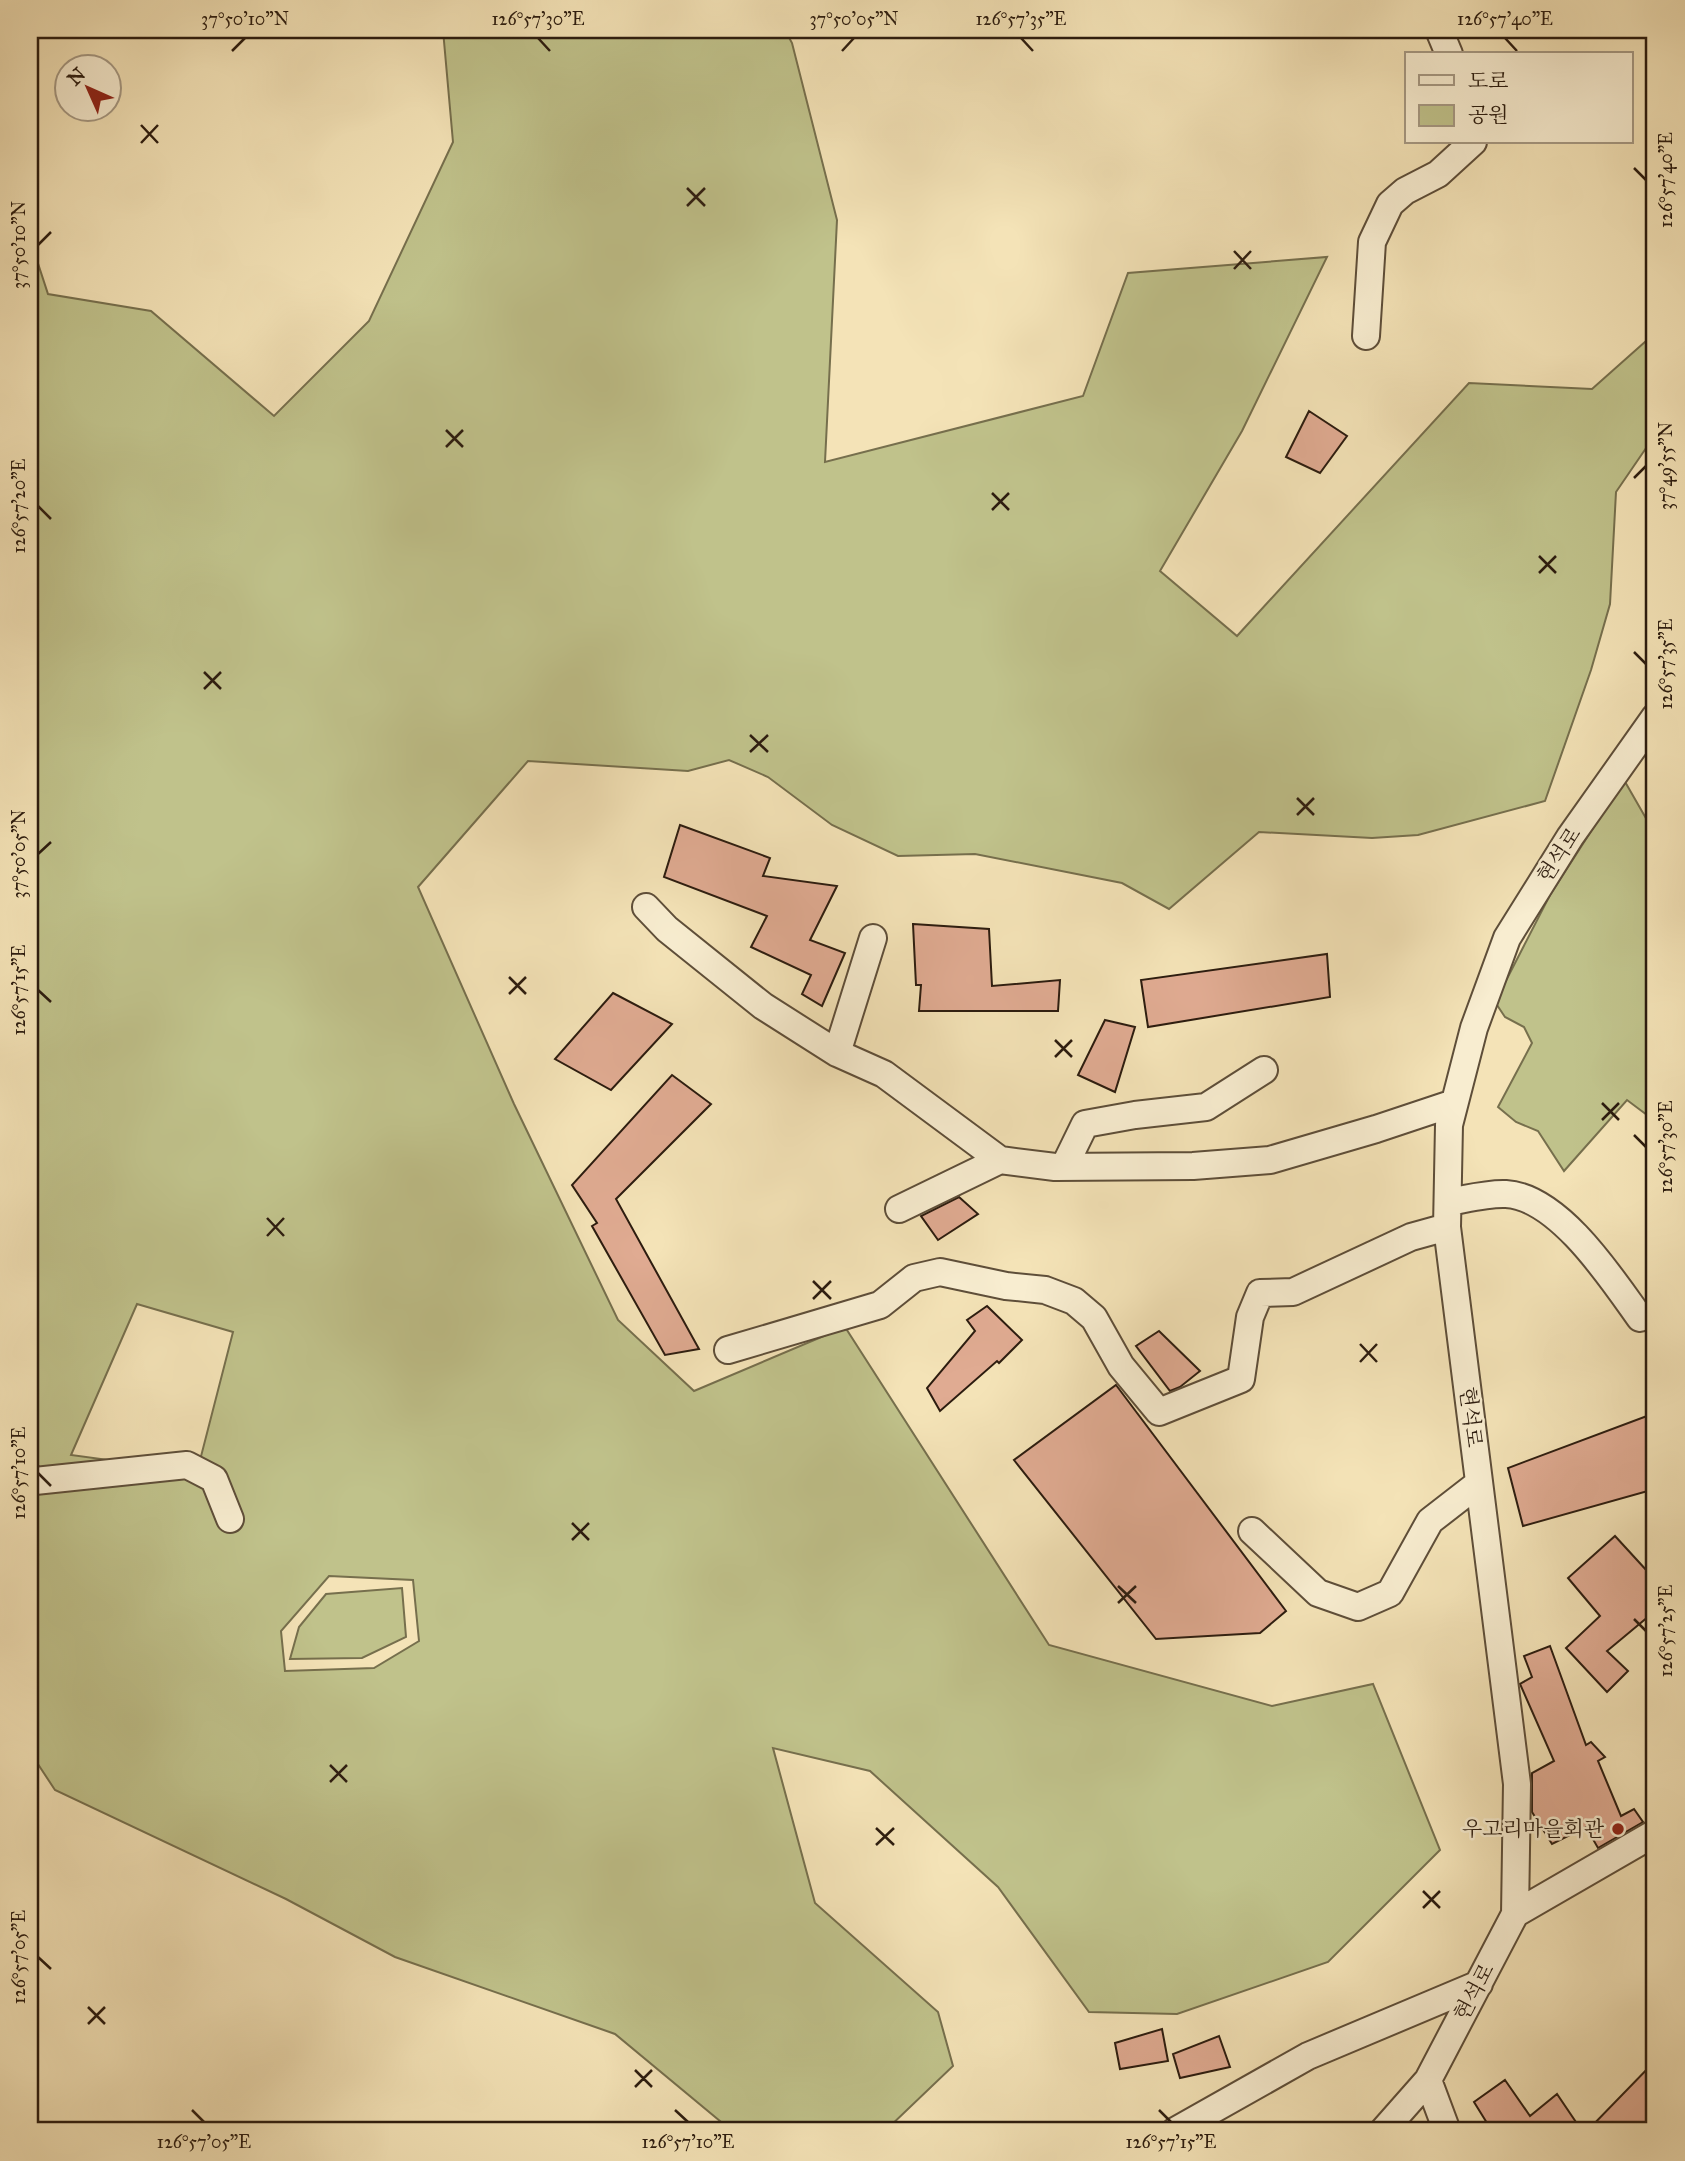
<svg xmlns="http://www.w3.org/2000/svg" width="1685" height="2161" font-family="'IM FELL Great Primer','Noto Serif KR',serif">
<rect width="100%" height="100%" fill="#f4e3b7"/>
<filter id="stains"><feTurbulence type="fractalNoise" baseFrequency=".00286" numOctaves="4"/><feColorMatrix values="0 0 0 0 .2 0 0 0 0 .09 0 0 0 0 .02 0 0 0 .5 -.17"/></filter>
<radialGradient id="worn" r=".72"><stop offset=".6" stop-color="#630" stop-opacity="0"/><stop offset="1" stop-color="#630" stop-opacity=".3"/></radialGradient>
<path fill="#c0c28b" stroke="#766f4d" stroke-width="2" fill-rule="evenodd" d="M443 30H785L792 43 837 220 825 462 1083 396 1128 273 1327 257 1242 431 1160 571 1237 636 1469 383 1592 389 1655 333V435L1616 492 1610 604 1591 670 1545 801 1418 835 1372 838 1259 832 1169 909 1122 883 975 854 898 856 832 825 768 777 729 760 688 771 528 761 418 887 514 1104 618 1320 694 1391 845 1327 1049 1645 1272 1706 1373 1684 1440 1850 1328 1962 1177 2014 1089 2012 998 1887 870 1771 773 1748 815 1903 938 2012 953 2066 885 2131H732L615 2034 395 1957 286 1899 55 1790 30 1752V239L48 294 151 311 274 416 369 321 453 142ZM137 1304 233 1332 197 1472 71 1455ZM329 1576 413 1580 419 1641 374 1668 285 1671 281 1631Z
M1624 780 1655 834V1121L1627 1100 1564 1171 1538 1131 1516 1122 1498 1107 1532 1043 1524 1027 1505 1017 1495 1002 1550 895Z
M402 1588 406 1637 362 1658 290 1659 299 1627 326 1594Z"/>
<path fill="#e0ab92" stroke="#2c1c0f" stroke-width="2" d="M1309 411 1347 436 1320 473 1286 457Z
M680 825 770 858 763 876 837 886 810 940 845 953 822 1006 802 994 811 975 751 947 767 916 664 877Z
M913 924 989 929 992 986 1060 980 1058 1011H919L921 985H916Z
M1327 954 1330 997 1148 1027 1141 980Z
M613 993 672 1024 611 1090 555 1059Z
M1105 1020 1135 1027 1115 1092 1078 1075Z
M672 1075 711 1104 616 1199 699 1349 665 1355 592 1226 597 1223 572 1185Z
M959 1197 978 1214 938 1240 921 1216Z
M987 1306 1022 1340 999 1363 997 1361 940 1411 927 1388 975 1331 967 1320Z
M1159 1331 1200 1371 1180 1387 1170 1391 1136 1346Z
M1116 1385 1286 1611 1260 1633 1156 1639 1014 1460Z
M1655 1413V1489L1523 1526 1508 1468Z
M1615 1536 1648 1572 1655 1566V1611L1607 1651 1628 1671 1607 1692 1566 1648 1600 1616 1568 1578Z
M1550 1646 1586 1745 1591 1742 1605 1757 1598 1761 1621 1816 1634 1809 1643 1822 1598 1848 1586 1827 1552 1844 1532 1812V1773L1554 1761 1520 1684 1532 1677 1524 1656Z
M1162 2029 1168 2061 1120 2069 1115 2043Z
M1219 2036 1230 2067 1180 2078 1173 2054Z
M1655 2061V2122L1645 2131H1587Z
M1505 2080 1530 2116 1557 2094 1582 2131H1492L1474 2102Z"/>
<g fill="none" stroke-linecap="round" stroke-linejoin="round">
<defs>
<path id="minor" d="M1439 30 1449 54
M1366 336 1372 242 1390 204 1405 191 1438 174 1473 142
M646 907 667 929 763 1006 837 1053 884 1074 1000 1160 1055 1167 1193 1166 1270 1160 1376 1129 1454 1103
M837 1053 873 938
M1064 1167 1085 1124 1135 1115 1206 1107 1264 1070
M1448 1202C1466 1199 1488 1193 1506 1194 1559 1197 1612 1279 1640 1318
M899 1209 1000 1160
M728 1350 880 1305 914 1278 940 1272 1006 1286 1045 1290 1074 1301 1094 1318 1121 1366 1159 1412 1241 1379 1250 1317 1260 1293 1293 1292 1411 1237 1447 1227
M30 1477 35 1481 187 1465 214 1479 230 1519
M1252 1531 1318 1593 1358 1607 1390 1593 1430 1521 1479 1483
M1515 1914 1655 1833
M1428 2080 1447 2131
M1175 2131 1308 2056 1479 1984
M1383 2131 1428 2080 1515 1914 1517 1784 1447 1227 1449 1125 1474 1028 1507 938 1570 837 1655 717"/>
</defs>
<use href="#minor" stroke="#5e4e39" stroke-width="30"/>
<use href="#minor" stroke="#f8edd0" stroke-width="26"/>
</g>
<path fill="none" stroke="#2c1c0f" stroke-width="2.5" d="M538 38 550 51M1021 38 1033 51M1505 38 1517 51M232 51 245 38M842 51 854 38M141 125 158 143M141 143 158 125M1634 168 1646 180M687 188 705 206M687 206 705 188M38 245 51 232M1234 251 1251 269M1234 269 1251 251M446 430 463 447M446 447 463 430M1634 478 1646 466M992 493 1009 510M38 506 51 519M992 510 1009 493M1539 556 1556 573M1539 573 1556 556M1634 652 1646 664M204 672 221 689M204 689 221 672M750 735 768 752M750 752 768 735M1297 798 1314 815M1297 815 1314 798M38 854 51 842M509 977 526 994M38 990 51 1002M509 994 526 977M1055 1040 1072 1057M1055 1057 1072 1040M1602 1103 1619 1120M1602 1120 1619 1103M1634 1135 1646 1147M267 1218 284 1236M267 1236 284 1218M813 1281 831 1299M813 1299 831 1281M1360 1344 1377 1362M1360 1362 1377 1344M38 1473 51 1486M572 1523 589 1540M572 1540 589 1523M1118 1586 1136 1603M1118 1603 1136 1586M1634 1619 1646 1631M330 1765 347 1782M330 1782 347 1765M876 1828 894 1845M876 1845 894 1828M1423 1891 1440 1908M1423 1908 1440 1891M38 1957 51 1969M88 2007 105 2024M88 2024 105 2007M635 2070 652 2087M635 2087 652 2070M192 2110 204 2122M675 2110 688 2122M1159 2110 1171 2122"/>
<circle fill="#8f2418" stroke="#f8edd0" stroke-width="2.5" cx="1618" cy="1829" r="7"/>
<g text-anchor="middle" dominant-baseline="central" stroke-width="5" stroke-linejoin="round" paint-order="stroke">
<g font-size="21" fill="#2c1c0f" stroke="#f8edd0">
<text transform="translate(1559 855) rotate(-57)">현석로</text>
<text transform="translate(1471 1417) rotate(83)">현석로</text>
<text transform="translate(1474 1992) rotate(-62)">현석로</text>
</g>
<g font-size="21" fill="#2c1c0f" stroke="#f8edd0" text-anchor="end">
<text x="1604" y="1829">우고리마을회관</text>
</g>
</g>
<rect width="1685" height="2161" fill="none" stroke="#f4e3b7" stroke-width="77"/>
<rect x="1405" y="52" width="228" height="91" fill="#f8edd0" stroke="#a69983" stroke-width="2"/>
<rect x="1419" y="75" width="35" height="10" fill="#f8edd0" stroke="#a69983" stroke-width="2"/>
<text x="1468" y="88" font-size="21" fill="#2c1c0f">도로</text>
<rect x="1419" y="105" width="35" height="21" fill="#c0c28b" stroke="#a69983" stroke-width="2"/>
<text x="1468" y="122" font-size="21" fill="#2c1c0f">공원</text>
<g transform="translate(88 88) rotate(315)"><circle r="33" fill="#f8edd0" stroke="#a69983" stroke-width="2"/>
<path d="M0-5L12 26L0 18L-12 26Z" fill="#8f2418"/>
<text y="-10" font-size="19" font-weight="bold" text-anchor="middle" fill="#2c1c0f">N</text>
</g>
<rect x="38" y="38" width="1608" height="2084" fill="none" stroke="#2c1c0f" stroke-width="2.5"/>
<g font-size="18" text-anchor="middle" fill="#2c1c0f">
<text x="245" y="25">37°50'10"N</text>
<text x="538" y="25">126°57'30"E</text>
<text x="854" y="25">37°50'05"N</text>
<text x="1021" y="25">126°57'35"E</text>
<text x="1505" y="25">126°57'40"E</text>
<text transform="translate(1666 180) rotate(-90)" y="6">126°57'40"E</text>
<text transform="translate(19 245) rotate(-90)" y="6">37°50'10"N</text>
<text transform="translate(1666 466) rotate(-90)" y="6">37°49'55"N</text>
<text transform="translate(19 506) rotate(-90)" y="6">126°57'20"E</text>
<text transform="translate(1666 664) rotate(-90)" y="6">126°57'35"E</text>
<text transform="translate(19 854) rotate(-90)" y="6">37°50'05"N</text>
<text transform="translate(19 990) rotate(-90)" y="6">126°57'15"E</text>
<text transform="translate(1666 1147) rotate(-90)" y="6">126°57'30"E</text>
<text transform="translate(19 1473) rotate(-90)" y="6">126°57'10"E</text>
<text transform="translate(1666 1631) rotate(-90)" y="6">126°57'25"E</text>
<text transform="translate(19 1957) rotate(-90)" y="6">126°57'05"E</text>
<text x="204" y="2148">126°57'05"E</text>
<text x="688" y="2148">126°57'10"E</text>
<text x="1171" y="2148">126°57'15"E</text>
</g>
<rect width="100%" height="100%" filter="url(#stains)"/>
<rect width="100%" height="100%" fill="url(#worn)"/>
</svg>
